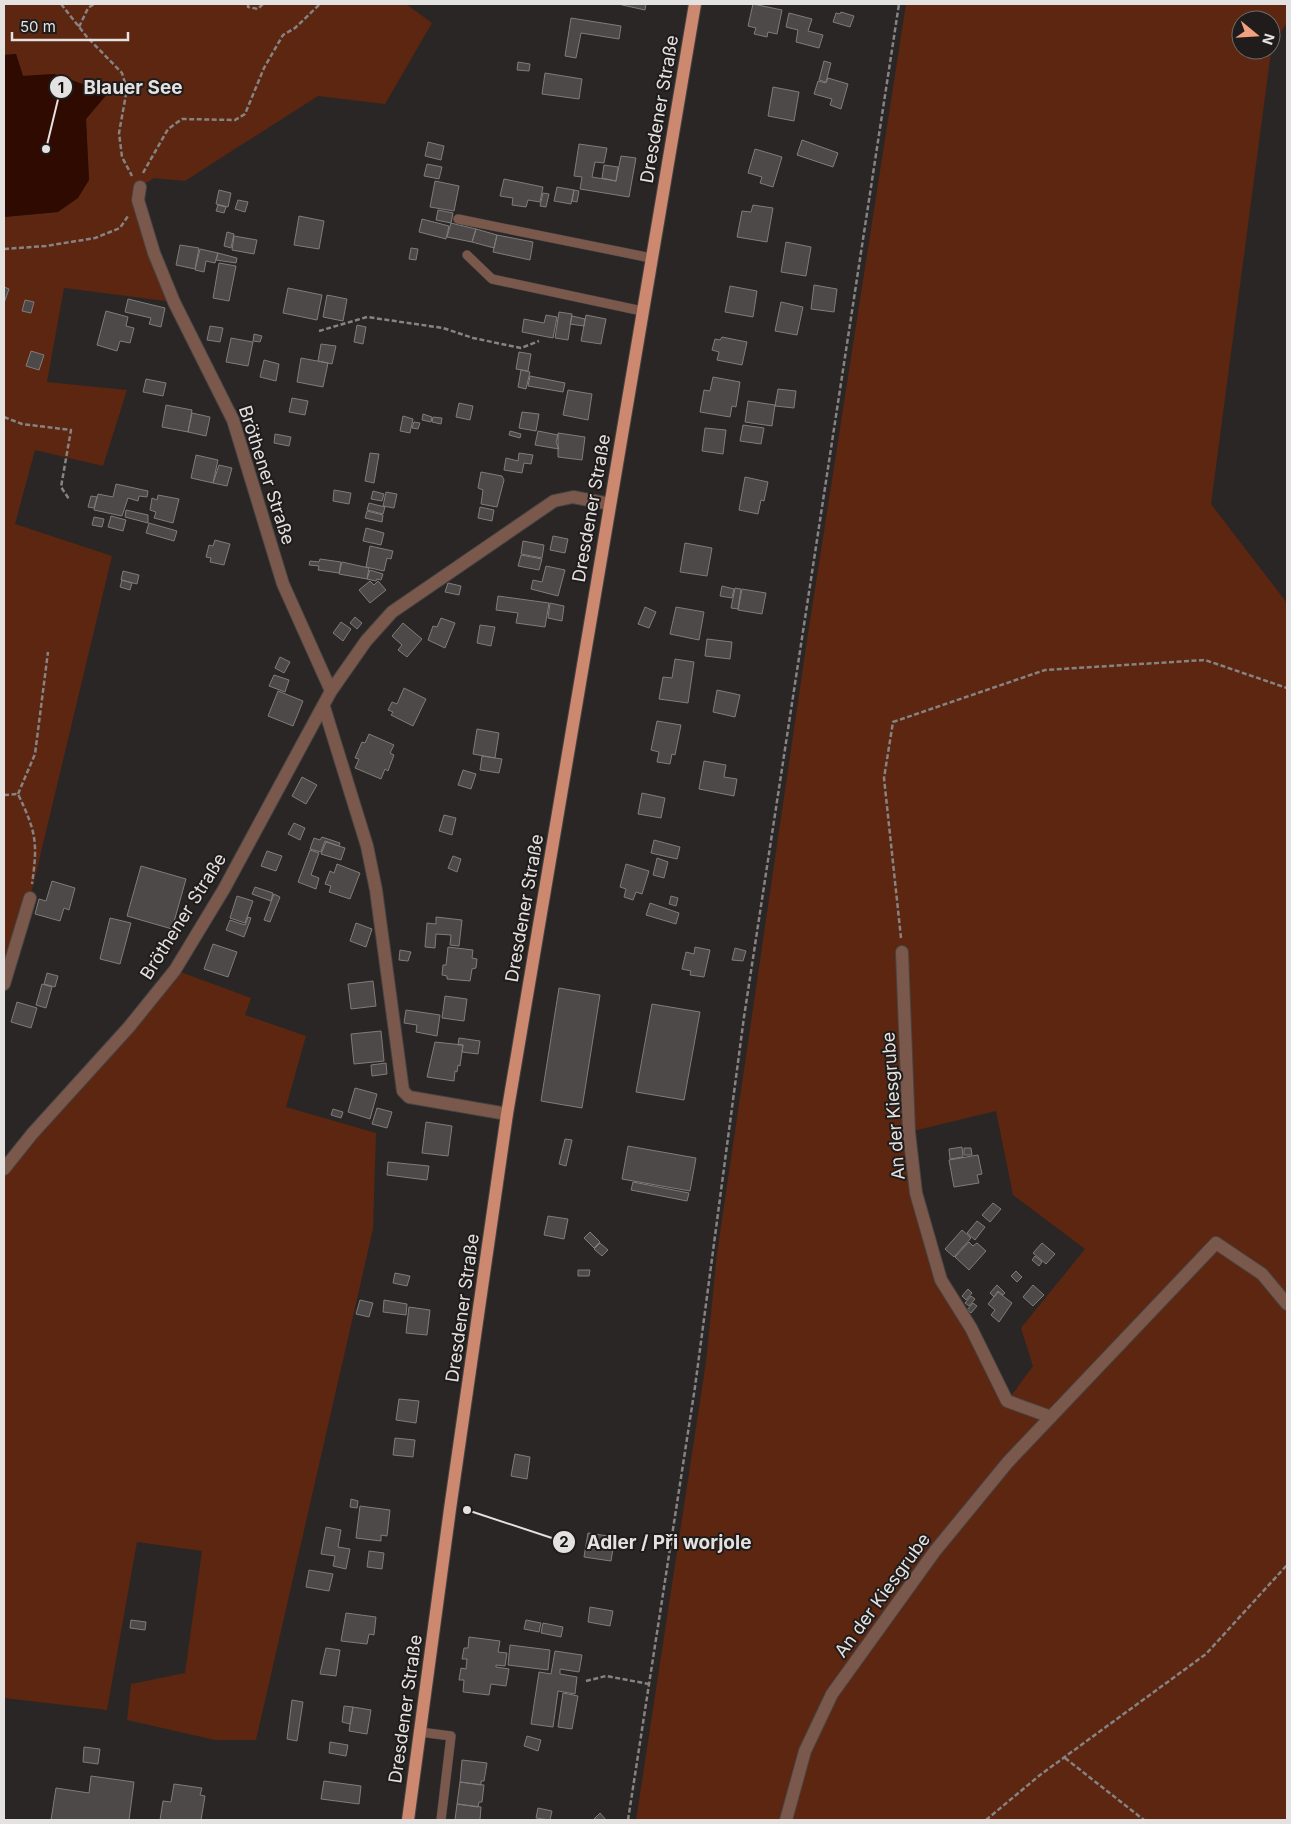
<svg xmlns="http://www.w3.org/2000/svg" width="1291" height="1824" font-family="Inter,sans-serif">
<rect width="100%" height="100%" fill="#292625"/>
<path fill="#5d2610" fill-rule="evenodd" d="M4 4H406L432 23 385 104 318 96 185 181 154 178 140 187 174 302 64 288 47 382 127 390 103 466 35 450 15 524 112 556 30 898 4 983V217L58 212 89 180 86 119 108 93 54 74 23 76 16 54 4 55Z
M906 4H1287V23L1272 44 1211 504 1287 603V1820H636L706 1362 717 1254 806 647ZM1241 20H1271V50H1241ZM996 1111 1013 1195 1085 1249 1021 1328 1033 1366 1008 1400 942 1280 917 1193 909 1132Z
M175 970 251 998 245 1015 306 1036 286 1107 376 1133 373 1229 256 1740H215L127 1720 131 1684 185 1673 202 1551 137 1542 107 1710 4 1698V1169Z"/>
<path fill="#2e0a00" d="M16 54 23 76 54 74 108 93 86 119 89 180 78 198 58 212 4 217V55Z"/>
<path fill="#4c4948" stroke="#7f7c7a" d="M618 4H646L645 10Z
M753 4 782 10 777 34 768 32 767 37 754 34 756 28 748 26Z
M841 12 854 16 850 27 833 22 836 13 840 14Z
M789 13 812 19 808 31 823 35 819 48 796 42 798 30 786 27Z
M571 18 621 26 619 39 581 33 576 58 565 56Z
M824 61 831 63 826 82 819 80Z
M518 62 530 64 529 71 517 70Z
M545 73 582 79 579 99 542 94Z
M828 78 848 84 841 109 830 105 832 99 814 94 818 81 826 83Z
M773 87 799 92 794 121 768 116Z
M802 140 838 153 833 167 797 155Z
M428 142 444 146 441 160 425 156Z
M579 144 607 148 604 163 595 162 592 177 616 181 621 156 636 158 629 197 580 189 582 177 574 176Z
M755 149 782 157 773 187 760 183 762 177 748 173Z
M427 164 442 167 439 179 424 176Z
M604 165 618 167 616 181 602 178Z
M504 179 543 187 540 202 528 200 526 207 512 205 513 198 500 196Z
M435 181 459 186 454 211 430 207Z
M557 187 574 190 571 204 554 201Z
M219 190 231 193 228 207 216 204Z
M574 190 579 191 577 202 572 201Z
M543 193 549 194 546 207 540 206Z
M238 200 248 202 245 212 235 209Z
M218 205 226 207 224 213 216 211Z
M753 205 773 208 767 242 737 237 742 211 751 212Z
M438 210 453 213 451 223 436 220Z
M299 216 324 221 319 249 294 245Z
M422 219 449 226 446 239 419 232Z
M451 223 476 229 472 242 447 237Z
M476 229 497 235 494 248 472 242Z
M227 232 234 234 231 248 224 246Z
M497 235 533 242 530 260 493 252Z
M234 236 257 240 254 254 232 250Z
M786 242 811 247 806 276 781 272Z
M180 245 199 248 195 269 176 265Z
M411 248 418 249 416 260 409 259Z
M200 249 218 253 215 263 206 261 204 272 195 270Z
M218 253 237 258 236 263 216 260Z
M219 263 236 266 229 301 213 298Z
M814 285 837 289 834 312 811 309Z
M730 286 757 291 753 317 725 312Z
M4 287 9 289 4 303Z
M288 288 322 295 317 320 283 313Z
M327 295 347 299 343 321 323 317Z
M128 299 165 308 161 327 149 324 151 318 125 312Z
M25 300 34 302 31 313 22 311Z
M781 302 803 307 797 335 775 331Z
M106 311 128 317 126 326 134 328 130 343 120 341 117 351 97 345Z
M559 312 572 314 568 340 555 338Z
M546 315 557 317 553 338 522 332 524 319 544 323Z
M586 315 606 319 601 344 581 341Z
M572 316 585 319 584 326 570 324Z
M357 325 366 327 363 344 354 342Z
M210 326 223 328 220 342 207 340Z
M254 334 262 336 260 342 253 341Z
M722 337 747 342 742 365 717 360 719 352 712 350 715 339 720 340Z
M231 338 253 342 248 366 226 362Z
M321 344 336 346 332 364 318 361Z
M31 351 44 355 39 370 26 366Z
M519 352 531 354 528 371 516 369Z
M301 358 328 363 323 387 297 382Z
M264 360 279 364 276 381 260 377Z
M521 370 530 372 526 389 518 387Z
M530 376 565 383 563 392 528 386Z
M713 377 740 382 736 407 732 406 730 417 700 412 704 390 710 391Z
M146 379 166 383 163 396 143 392Z
M778 389 796 391 794 408 775 406Z
M568 390 592 394 588 420 563 415Z
M292 398 308 401 305 415 289 412Z
M748 401 775 405 772 426 745 422Z
M459 403 473 406 470 420 456 417Z
M166 405 192 410 188 432 162 427Z
M522 412 539 414 536 431 519 428Z
M192 413 210 417 206 436 188 432Z
M423 414 432 417 431 422 422 420Z
M403 416 413 419 410 433 400 431Z
M433 417 442 418 441 424 432 422Z
M414 422 420 423 418 429 412 428Z
M743 425 764 428 761 444 740 441Z
M705 428 726 430 723 454 702 451Z
M510 431 521 434 520 438 509 435Z
M538 431 558 435 556 442 559 449 535 445Z
M558 433 585 437 582 460 558 457Z
M275 434 291 437 289 446 274 443Z
M370 453 379 454 374 483 365 481Z
M519 453 533 455 531 464 524 463 522 473 504 470 506 458 518 461Z
M196 455 218 460 213 483 191 478Z
M219 465 232 468 227 486 213 483Z
M481 472 502 476 504 480 497 507 481 504 483 490 478 488Z
M745 477 768 482 764 501 761 500 758 514 739 510Z
M116 484 148 491 147 497 139 496 138 501 128 498 122 516 94 510 98 494 113 497Z
M334 490 351 493 349 504 333 501Z
M373 491 384 494 382 501 371 499Z
M386 492 397 494 394 508 383 506Z
M158 495 179 499 173 523 154 518 156 512 150 510 152 498 157 500Z
M91 496 97 497 94 508 88 507Z
M369 503 385 507 383 514 367 510Z
M480 507 494 510 492 521 478 518Z
M126 510 148 515V523L125 517Z
M367 511 383 515 382 522 365 518Z
M111 516 126 520 123 531 108 527Z
M94 517 104 519 102 527 92 525Z
M149 523 177 531 174 541 146 533Z
M366 528 384 533 381 545 363 541Z
M553 536 568 539 565 553 550 550Z
M215 540 230 544 224 565 210 562 211 558 206 557 209 545 213 546Z
M523 541 544 545 542 558 521 554Z
M685 543 712 548 707 576 680 572Z
M370 546 393 551 391 559 387 558 384 571 366 567Z
M521 555 542 559 539 570 518 566Z
M320 559 341 562 339 573 318 570 319 566 309 565 310 561 319 562Z
M342 562 369 568 367 579 339 574Z
M546 566 565 570 558 596 531 589 533 580 542 582Z
M370 570 383 574 381 580 377 579 376 581 367 579Z
M123 571 139 575 137 584 121 580Z
M122 580 132 583 130 590 120 587Z
M370 581 374 585 378 581 386 590 370 603 359 590Z
M448 583 461 586 459 595 445 592Z
M722 586 734 589 732 598 720 596Z
M735 588 741 589 738 609 731 608Z
M742 589 766 593 762 614 738 610Z
M498 596 549 603 545 627 516 623 518 613 496 610Z
M550 603 564 606 562 621 548 618Z
M645 607 656 612 649 628 638 624Z
M676 607 704 612 699 640 670 634Z
M355 617 362 623 357 629 350 623Z
M441 618 455 623 445 648 428 640 433 626 437 627Z
M341 622 351 629 343 641 333 633Z
M403 623 422 639 407 657 398 650 402 645 392 636Z
M480 625 495 627 491 646 477 643Z
M707 639 732 642 730 659 705 656Z
M280 657 290 662 284 673 275 668Z
M675 659 694 662 688 703 659 699 663 677 672 678Z
M274 675 289 680 285 692 269 686Z
M404 688 426 699 413 726 391 715 393 712 388 710 392 702 397 704Z
M717 690 740 695 735 717 713 712Z
M278 691 303 701 293 726 268 716Z
M657 721 681 725 675 755 672 754 670 764 657 762 659 752 651 750Z
M477 729 499 733 495 758 473 754Z
M369 734 394 745 390 753 394 755 388 771 385 769 381 779 355 768 359 759 355 758 362 742 365 743Z
M482 756 502 759 499 773 480 770Z
M704 761 726 765 724 777 737 779 734 796 699 789Z
M463 770 476 774 471 789 458 785Z
M302 777 317 785 306 804 292 796Z
M642 793 665 798 661 818 638 814Z
M444 815 456 818 452 835 439 831Z
M294 823 305 828 300 840 288 834Z
M322 837 340 843 339 846 325 841 321 852 310 849 314 838 320 840Z
M654 840 680 847 677 859 651 853Z
M326 842 345 848 341 860 321 854Z
M310 850 319 853 311 875 319 878 316 889 298 882Z
M267 851 282 856 276 871 261 866Z
M453 856 461 859 457 872 448 868Z
M657 858 668 862 664 878 653 875Z
M337 864 360 873 350 899 329 892 331 886 325 884 330 871 334 873Z
M626 864 649 871 642 894 636 892 633 900 624 897 626 889 620 887Z
M141 866 186 879 172 929 127 916Z
M52 881 75 888 69 910 64 908 60 921 35 914 39 899 46 901Z
M255 887 273 893 271 901 252 894Z
M274 894 280 897 270 922 264 920Z
M237 896 253 901 245 923 230 918Z
M671 896 678 898 676 906 669 904Z
M650 903 679 913 676 924 646 915Z
M248 917 251 918 244 937 226 930 230 920 245 925Z
M436 917 462 920 459 946 450 945 451 935 436 934 435 948 425 947 427 923 436 924Z
M110 918 131 923 120 964 100 959Z
M356 923 372 929 366 947 350 941Z
M213 944 237 952 228 977 204 969Z
M448 947 473 950 472 958 477 959 476 968 472 969 470 981 447 979V976L442 975 443 965H446Z
M695 947 710 950 704 977 690 975 691 971 682 969 686 952 694 954Z
M735 948 746 951 743 961 732 960Z
M400 950 411 952 408 961 399 960Z
M47 973 58 976 55 987 44 984Z
M373 981 376 1006 351 1009 348 984Z
M42 984 52 987 46 1008 36 1005Z
M559 988 600 995 582 1108 541 1101Z
M445 996 467 999 464 1021 442 1018Z
M17 1002 37 1008 31 1028 11 1022Z
M652 1004 700 1012 684 1100 636 1092Z
M406 1010 440 1015 437 1036 416 1032 417 1025 404 1023Z
M381 1031 384 1061 354 1064 351 1034Z
M459 1038 480 1041 478 1054 462 1052 463 1045H458Z
M435 1042 463 1045 460 1066 458 1065 457 1072 455 1071 454 1081 427 1077Z
M386 1063 387 1074 372 1076 371 1065Z
M355 1088 377 1094 370 1119 348 1112Z
M377 1108 392 1112 387 1128 372 1124Z
M333 1109 343 1112 341 1118 331 1115Z
M426 1122 452 1126 448 1156 422 1153Z
M565 1139 572 1140 566 1166 559 1164Z
M628 1146 696 1158 690 1191 622 1179Z
M962 1147 963 1157 950 1159 949 1149Z
M964 1148H971L972 1155H964Z
M978 1155 982 1174 977 1175 979 1183 954 1187 949 1160Z
M388 1162 429 1166 427 1180 387 1175Z
M633 1182 689 1193 687 1201 631 1190Z
M993 1203 1001 1209 990 1222 982 1215Z
M548 1216 568 1219 564 1239 544 1235Z
M977 1221 985 1227 975 1240 967 1233Z
M962 1230 971 1238 954 1257 945 1249Z
M590 1232 600 1242 594 1248 584 1238Z
M969 1242 973 1246 977 1243 986 1251 969 1270 955 1257Z
M600 1243 608 1250 602 1256 594 1249Z
M1042 1243 1055 1254 1046 1264 1033 1253Z
M1035 1256 1042 1262 1039 1266 1032 1260Z
M578 1270H590L589 1276H578Z
M1016 1271 1022 1277 1017 1282 1011 1276Z
M395 1273 410 1276 407 1286 393 1283Z
M997 1285 1005 1293 1003 1295 998 1291 994 1297 990 1293Z
M1033 1285 1044 1295 1033 1306 1023 1297Z
M968 1289 972 1293 966 1300 962 1296Z
M998 1292 1012 1303 999 1322 991 1315 995 1310 988 1304Z
M971 1296 975 1299 969 1306 965 1303Z
M360 1300 373 1303 369 1317 356 1314Z
M384 1300 407 1304 406 1315 383 1312Z
M973 1303 977 1306 971 1313 967 1310Z
M409 1307 430 1310 427 1335 406 1333Z
M399 1399 419 1401 416 1423 396 1420Z
M395 1438 415 1440 413 1457 393 1455Z
M515 1454 530 1457 527 1479 511 1476Z
M351 1499 358 1501 357 1508 350 1507Z
M360 1506 390 1510 387 1536 381 1535V1541L356 1538Z
M326 1527 341 1530 338 1547 350 1549 346 1569 333 1566 335 1556 321 1554Z
M588 1533 615 1537 611 1561 584 1557Z
M369 1551 384 1553 382 1569 367 1567Z
M309 1570 333 1574 329 1591 306 1587Z
M590 1607 613 1611 610 1626 588 1622Z
M346 1613 376 1617 374 1635 369 1634 367 1644 341 1641Z
M131 1620 146 1622 145 1630 130 1628Z
M526 1620 541 1623 539 1632 524 1629Z
M543 1623 563 1627 561 1637 541 1633Z
M469 1637 500 1641 498 1652 507 1653 505 1666 496 1665V1667L509 1669 506 1686 491 1684 489 1695 463 1692 464 1680H459L461 1668 466 1669 467 1659H462L464 1648H468Z
M510 1645 550 1650 548 1670 508 1665Z
M326 1648 340 1650 336 1676 320 1674Z
M555 1651 582 1655 579 1672 560 1669V1674L577 1677 575 1694 558 1691 553 1727 531 1724 539 1672 551 1674Z
M563 1693 578 1696 572 1729 558 1727Z
M292 1700 303 1702 297 1741 287 1739Z
M344 1706 353 1707 350 1724 342 1722Z
M353 1707 371 1710 367 1734 349 1731Z
M527 1736 541 1740 538 1751 524 1746Z
M330 1742 348 1745 346 1756 329 1753Z
M84 1747 100 1749 98 1764 83 1762Z
M462 1760 487 1763 484 1781H481V1785L460 1782Z
M91 1776 134 1782 129 1820H51L56 1788 89 1793Z
M324 1781 361 1786 359 1804 321 1799Z
M460 1782 484 1785 482 1802H479L478 1807 457 1804Z
M174 1784 202 1788 200 1795 205 1796 201 1820H160L163 1801 171 1802Z
M457 1804 481 1807 480 1820H455Z
M538 1808 552 1811 550 1820 536 1818Z
M600 1813 606 1820H605L594 1819Z"/>
<g fill="none" stroke-linecap="round" stroke-linejoin="round">
<defs>
<path id="lane" d="M458 219 651 258
M467 255 492 279 642 311
M420 1732 451 1736 441 1820"/>
<path id="street" d="M140 187 138 200 154 253 174 302 233 420 283 584 331 691
M324 707 367 846 376 890 403 1091 409 1097 507 1114
M902 952 909 1132 916 1193 941 1280 971 1328 1007 1401 1051 1417
M4 984 30 898
M4 1169 32 1134 129 1027 175 970 224 889 331 691 366 641 392 612 554 501 573 497 610 504
M786 1820 805 1751 832 1694 935 1551 1008 1462 1216 1243 1262 1274 1287 1304"/>
<path id="primary" d="M408 1820 450 1509 507 1114 695 4"/>
</defs>
<use href="#lane" stroke="#474443" stroke-width="10"/>
<use href="#street" stroke="#474443" stroke-width="14"/>
<use href="#primary" stroke="#474443" stroke-width="14"/>
<path stroke="#868382" stroke-width="2.5" stroke-dasharray="5 2.5" stroke-linecap="butt" d="M61 4 87 37 122 73 127 89 119 133 122 157 132 176
M248 4V7L258 9 263 4
M79 27 88 8 94 4
M143 173 168 129 182 119 235 120 245 114 264 68 283 35 295 28 320 4
M4 249 46 246 95 238 120 228 128 216
M319 331 367 317 443 328 473 338 521 348 539 341
M4 417 22 424 71 430 61 487 69 499
M18 794 35 754 48 652
M4 795 18 794C36 832 38 842 32 884
M901 938 884 778 893 722 1045 670 1205 660 1287 688
M586 1681 606 1676 649 1684
M1065 1758 1144 1820
M628 1820 695 1387 744 1017 899 4
M986 1820 1040 1775 1206 1654 1287 1565"/>
<use href="#lane" stroke="#7a594c" stroke-width="9"/>
<use href="#street" stroke="#7a594c" stroke-width="12"/>
<use href="#primary" stroke="#cd896f" stroke-width="12"/>
</g>
<g text-anchor="middle" dominant-baseline="central" stroke-width="4" stroke-linejoin="round" paint-order="stroke">
<g font-size="18" fill="#e4e2e1" stroke="#1f1c1b">
<text transform="translate(659 109) rotate(-80)">Dresdener Straße</text>
<text transform="translate(267 475) rotate(72)">Bröthener Straße</text>
<text transform="translate(591 508) rotate(-80)">Dresdener Straße</text>
<text transform="translate(524 908) rotate(-80)">Dresdener Straße</text>
<text transform="translate(183 916) rotate(-58)">Bröthener Straße</text>
<text transform="translate(893 1106) rotate(-94)">An der Kiesgrube</text>
<text transform="translate(462 1308) rotate(-82)">Dresdener Straße</text>
<text transform="translate(882 1595) rotate(-54)">An der Kiesgrube</text>
<text transform="translate(405 1709) rotate(-82)">Dresdener Straße</text>
</g>
</g>
<path fill="none" stroke="#e4e2e1" stroke-width="2" d="M46 149L61 87M467 1510L564 1542"/>
<g fill="#e4e2e1" stroke="#1f1c1b" stroke-width="2">
<circle cx="46" cy="149" r="5"/>
<circle cx="467" cy="1510" r="5"/>
<circle cx="61" cy="87" r="12"/>
<circle cx="564" cy="1542" r="12"/>
</g>
<g font-size="15" text-anchor="middle" font-weight="bold" fill="#111">
<text x="61" y="93">1</text>
<text x="564" y="1547">2</text>
</g>
<g font-size="19" text-anchor="middle" font-weight="bold" fill="#e4e2e1" stroke="#1f1c1b" stroke-width="4" stroke-linejoin="round" paint-order="stroke">
<text x="133" y="94">Blauer See</text>
<text x="669" y="1549">Adler / Při worjole</text>
</g>
<rect width="1291" height="1824" fill="none" stroke="#e4e2e1" stroke-width="10"/>
<g transform="translate(1256 35) rotate(108)"><circle r="24" fill="#1f1c1b" stroke="#6e6b6a"/>
<path d="M0-4L9 19L0 12L-9 19Z" fill="#f2a080"/>
<text y="-8" font-size="14" font-weight="bold" text-anchor="middle" fill="#e4e2e1">N</text>
</g>
<path d="M12 32v8h116v-8" fill="none" stroke="#e4e2e1" stroke-width="2.5"/>
<text x="20" y="32" font-size="15" fill="#e4e2e1" stroke="#1f1c1b" stroke-width="4" paint-order="stroke">50 m</text>
</svg>
